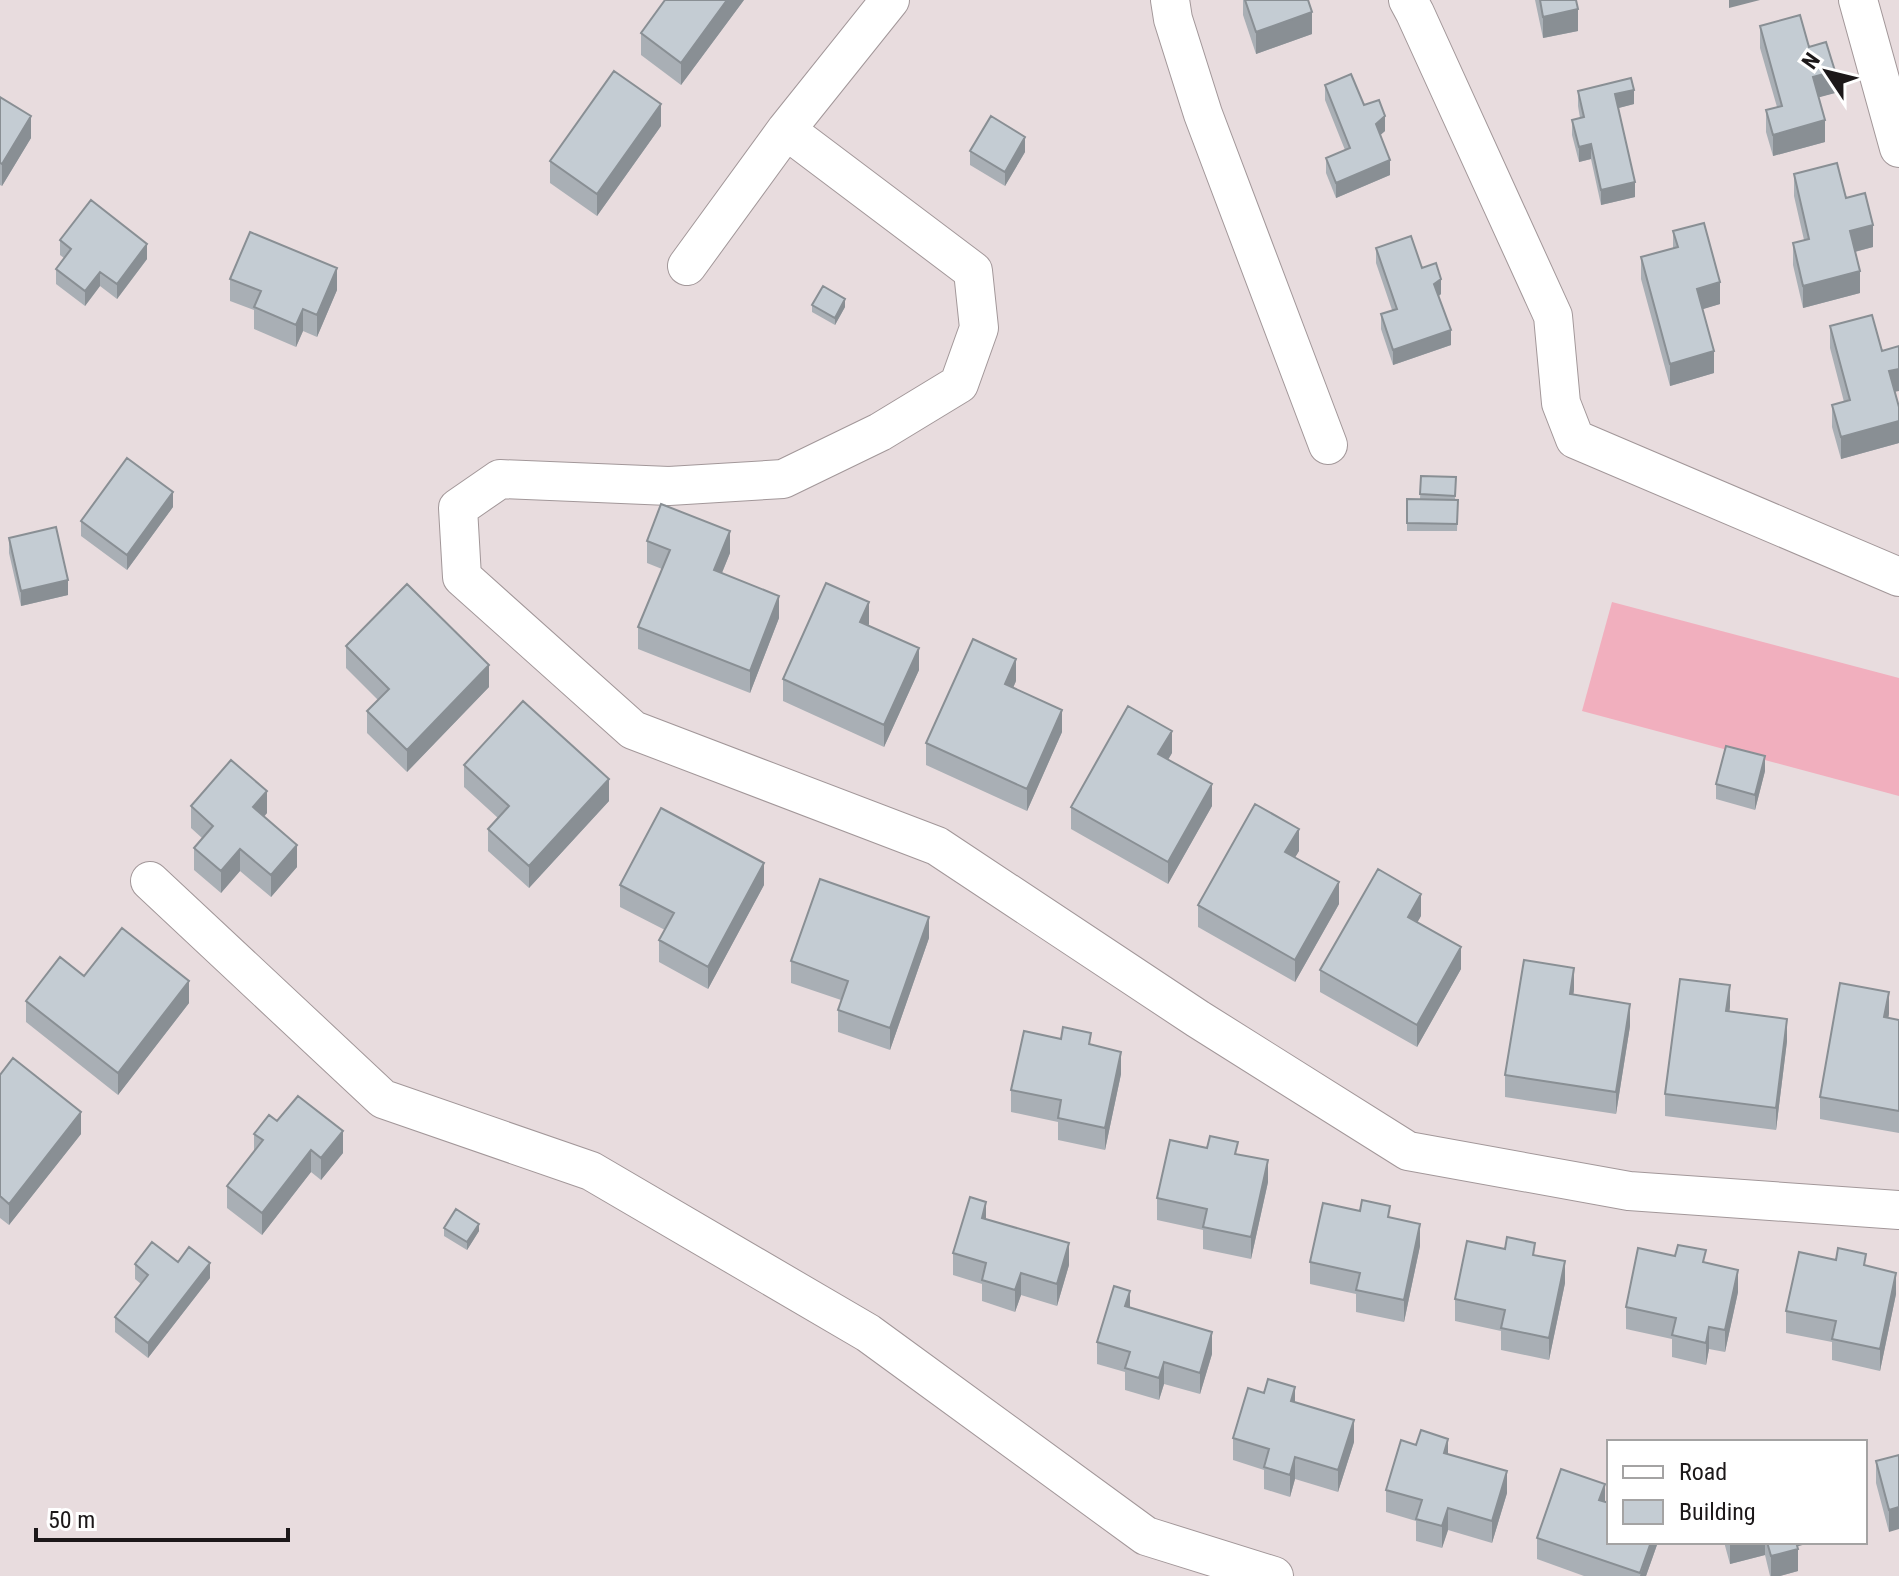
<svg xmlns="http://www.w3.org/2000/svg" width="1899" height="1576" font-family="'Roboto Condensed',sans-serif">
<rect width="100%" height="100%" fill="#e8dcde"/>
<path fill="#f1afbe" d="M1612 602 1899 678V796L1582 711Z"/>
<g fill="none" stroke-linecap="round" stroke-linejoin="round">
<defs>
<path id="minor" d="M1170 0 1173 19 1203 114 1328 445
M1408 0 1415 13 1553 316 1561 403 1575 439 1899 577
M1858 0 1899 148
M786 130 973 271 979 328 959 384 880 432 783 479 669 486 500 479 458 508 462 577 633 730 937 846 1198 1019 1408 1151 1629 1191 1899 1210
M687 266 786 130 890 0
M150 881 383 1099 591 1171 868 1333 1146 1536 1274 1576"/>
</defs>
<use href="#minor" stroke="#a29799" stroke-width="40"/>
<use href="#minor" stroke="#fff" stroke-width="38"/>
</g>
<path fill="#a9afb5" d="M744 0 681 85 641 55V33Z
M1243 0H1308L1312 34 1256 54 1243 15Z
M1535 0H1576L1578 31 1543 38Z
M1760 26 1809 47 1835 93 1818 97 1825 142 1773 156 1766 132V110L1777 107 1760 48Z
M1325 85 1364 105 1385 131 1380 135 1390 175 1336 198 1326 173V158L1345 150 1325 100Z
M1578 91 1634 104 1618 108 1635 197 1601 205 1591 159 1579 162 1572 135V120L1580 118 1578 106Z
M0 97 31 138 2 186 0 185Z
M661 126 597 216 550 183V161Z
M970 151 1025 152 1005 186 970 165Z
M1794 174 1846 198 1873 247 1855 252 1860 293 1803 308 1793 265V243L1804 240 1794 196Z
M1673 231 1720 304 1702 309 1714 373 1670 386 1641 279V257L1673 249Z
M60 240 147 259 117 299 100 286 85 306 56 284V269L64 258 60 255Z
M1376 248 1422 268 1441 294 1439 296 1451 345 1393 365 1381 329V314L1392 310 1376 263Z
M230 279 337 290 317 337 303 331 296 347 254 329V310L230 301Z
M812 305 845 307 835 325 812 312Z
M1830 326 1882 351 1899 407V443L1841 459 1832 427V405L1844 402 1830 348Z
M1421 476 1456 477 1455 500H1458L1457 531H1407V499H1420Z
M173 507 127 570 81 536V521Z
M9 538 68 595 21 606 9 553Z
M647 541 730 553 722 573 779 618 750 693 638 649V627L662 569 647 563Z
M869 624V626L919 670 884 747 783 701V679Z
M346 646 489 687 407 772 367 733V711L378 700 346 668Z
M1016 681 1013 688 1062 732 1027 811 926 765V743Z
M1172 753 1168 760 1212 806 1168 884 1071 829V807Z
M464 765 609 801 529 888 488 851V829L498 818 464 787Z
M1765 771 1755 810 1716 799V784Z
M191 806 267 813 264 817 297 867 271 897 240 871 221 893 194 870V848L202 838 191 828Z
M1299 851 1295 857 1339 904 1295 982 1198 927V905Z
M620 885H764L708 989 659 962V940L665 930 620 907Z
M1421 916 1417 922 1461 969 1417 1047 1320 992V970Z
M929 938 890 1050 838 1032V1010L841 1000 791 983V961Z
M84 976 189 1003 118 1095 26 1022V1001Z
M1574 990 1573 995 1630 1026 1616 1114 1505 1097V1075Z
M1730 1007 1729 1012 1787 1041 1776 1130 1665 1116V1094Z
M1889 1014 1888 1018 1899 1020V1133L1820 1119V1097Z
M1091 1045 1121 1074 1105 1150 1058 1140V1122L1011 1112V1090Z
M0 1075 81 1134 9 1225 0 1218Z
M277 1121 343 1153 321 1180 311 1172 262 1235 227 1208V1186L254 1151V1134Z
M1238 1154 1268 1182 1251 1259 1203 1249V1230L1157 1220V1198Z
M1390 1218 1420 1246 1404 1322 1356 1312V1294L1310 1284V1262Z
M986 1219 1069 1265 1057 1306 1021 1295 1015 1312 982 1301V1284L953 1275V1253Z
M444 1228 479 1231 467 1250 444 1236Z
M1535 1255 1565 1283 1549 1360 1501 1350V1331L1455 1321V1299Z
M178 1262 210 1278 148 1358 115 1332V1317L141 1284 135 1279V1264Z
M1706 1263 1738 1292 1725 1352 1709 1349 1706 1365 1672 1357V1339L1626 1329V1307Z
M1866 1266 1896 1294 1880 1371 1832 1360V1342L1786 1333V1311Z
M1130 1307 1212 1354 1200 1394 1164 1384 1159 1400 1125 1390V1372L1097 1364V1342Z
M1295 1402 1354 1442 1338 1492 1295 1479 1290 1497 1264 1489V1470L1233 1460V1438Z
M1448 1454 1507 1493 1492 1543 1448 1530 1442 1548 1416 1541V1521L1386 1512V1490Z
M1899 1455 1889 1532 1876 1483V1461Z
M1605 1502 1609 1542H1658L1646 1576H1584L1537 1559V1538Z
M1724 1542H1813L1797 1546 1798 1571 1780 1576H1770L1765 1555 1730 1564Z"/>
<path fill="#898f94" d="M727 0H744L681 85V63Z
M1729 0H1760L1729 8Z
M1578 9V31L1543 38V17Z
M1312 12V34L1256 54V32Z
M1835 71V93L1813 99V77Z
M1634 90V104L1615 109V94Z
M661 104V126L597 216V194Z
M31 116V138L2 186V164Z
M1385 116V131L1376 139V124Z
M1825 120V142L1773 156V135Z
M1025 137V152L1005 186V172Z
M1591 144V159L1579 162V147Z
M1390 160V175L1336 198V183Z
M1635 182V197L1601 205V190Z
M1873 225V247L1850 253V231Z
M147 244V259L117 299V284Z
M337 268V290L317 337V315Z
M1860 271V293L1803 308V286Z
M100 272V286L85 306V291Z
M1441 279V294L1434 299V284Z
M1720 282V304L1697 311V289Z
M845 299V307L835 325V318Z
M303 309V331L296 347V325Z
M1451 330V345L1393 365V350Z
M1714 351V373L1670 386V364Z
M1899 369V391L1889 393V371Z
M1899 421V443L1841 459V437Z
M173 492V507L127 570V555Z
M730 531V553L714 592V570Z
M68 580V595L21 606V591Z
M779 596V618L750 693V671Z
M869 602V624L860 644V622Z
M919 648V670L884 747V725Z
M1016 659V681L1005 706V684Z
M489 665V687L407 772V750Z
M1062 710V732L1027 811V789Z
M1172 731V753L1158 776V754Z
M1765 756V771L1755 810V795Z
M609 779V801L529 888V866Z
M1212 784V806L1168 884V862Z
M267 791V813L253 829V807Z
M1299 829V851L1285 874V852Z
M297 845V867L271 897V875Z
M240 849V871L221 893V871Z
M764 863V885L708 989V967Z
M1339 882V904L1295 982V960Z
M1421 894V916L1408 939V917Z
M929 917V938L890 1050V1028Z
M1461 947V969L1417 1047V1025Z
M1574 968V990L1570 1016V994Z
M189 981V1003L118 1095V1073Z
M1730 985V1007L1726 1033V1011Z
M1889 992V1014L1884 1039V1017Z
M1630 1004V1026L1616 1114V1092Z
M1787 1019V1041L1776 1130V1108Z
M1121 1052V1074L1105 1150V1128Z
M81 1112V1134L9 1225V1204Z
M343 1131V1153L321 1180V1158Z
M311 1150V1172L262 1235V1213Z
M1268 1160V1182L1251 1259V1237Z
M986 1202V1224L982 1218Z
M479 1224V1231L467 1250V1242Z
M1420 1224V1246L1404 1322V1300Z
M1069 1243V1265L1057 1306V1284Z
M1565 1261V1283L1549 1360V1338Z
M210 1263V1278L148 1358V1343Z
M1738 1270V1292L1725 1352V1330Z
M1021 1273V1295L1015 1312V1290Z
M1896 1273V1294L1880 1371V1349Z
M1130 1291V1313L1125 1306Z
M1709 1327V1349L1706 1365V1343Z
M1212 1332V1354L1200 1394V1373Z
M1164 1362V1384L1159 1400V1378Z
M1295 1387V1409L1291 1401Z
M1354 1420V1442L1338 1492V1470Z
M1448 1439V1461L1444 1453Z
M1295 1457V1479L1290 1497V1475Z
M1507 1471V1493L1492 1543V1521Z
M1605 1484V1506L1599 1500Z
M1899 1507V1529L1889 1532V1510Z
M1448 1508V1530L1442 1548V1526Z
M1651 1542H1658L1646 1576H1640Z
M1732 1542H1765V1555L1730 1564V1543Z
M1792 1542H1813L1792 1548Z
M1798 1549V1571L1780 1576H1771V1556Z"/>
<path fill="#c4ccd3" stroke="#898f94" stroke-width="2" d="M665 0H727L681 63 641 33Z
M1245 0H1308L1312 12 1256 32Z
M1540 0H1576L1578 9 1543 17Z
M1800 15 1809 47 1826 42 1835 71 1813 77 1825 120 1773 135 1766 110 1782 106 1760 26Z
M614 71 661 104 597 194 550 161Z
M1351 74 1364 105 1379 100 1385 116 1376 124 1390 160 1336 183 1326 158 1350 148 1325 85Z
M1631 78 1634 90 1615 94 1635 182 1601 190 1591 144 1579 147 1572 120 1584 117 1578 91Z
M0 97 31 116 2 164 0 163Z
M991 116 1025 137 1005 172 970 151Z
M1837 163 1846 198 1865 193 1873 225 1850 231 1860 271 1803 286 1793 243 1809 239 1794 174Z
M91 200 147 244 117 284 100 272 85 291 56 269 71 249 60 240Z
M1704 223 1720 282 1697 289 1714 351 1670 364 1641 257 1678 247 1673 231Z
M250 232 337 268 317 315 303 309 296 325 254 307 261 291 230 279Z
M1411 236 1422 268 1436 263 1441 279 1434 284 1451 330 1393 350 1381 314 1397 309 1376 248Z
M823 286 845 299 835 318 812 305Z
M1872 315 1882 351 1899 346V369L1889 371 1899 407V421L1841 437 1832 405 1850 400 1830 326Z
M127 458 173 492 127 555 81 521Z
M1421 476 1456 477 1455 496 1420 494Z
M1407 499 1458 500 1457 524 1407 523Z
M661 504 730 531 714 570 779 596 750 671 638 627 670 550 647 541Z
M56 527 68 580 21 591 9 538Z
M826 583 869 602 860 622 919 648 884 725 783 679Z
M407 584 489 665 407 750 367 711 389 689 346 646Z
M973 639 1016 659 1005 684 1062 710 1027 789 926 743Z
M523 701 609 779 529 866 488 829 509 806 464 765Z
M1128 706 1172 731 1158 754 1212 784 1168 862 1071 807Z
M1726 746 1765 756 1755 795 1716 784Z
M231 760 267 791 253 807 297 845 271 875 240 849 221 871 194 848 213 826 191 806Z
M1255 804 1299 829 1285 852 1339 882 1295 960 1198 905Z
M661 808 764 863 708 967 659 940 674 913 620 885Z
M1378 869 1421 894 1408 917 1461 947 1417 1025 1320 970Z
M820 879 929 917 890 1028 838 1010 848 981 791 961Z
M122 928 189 981 118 1073 26 1001 60 957 84 976Z
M1524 960 1574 968 1570 994 1630 1004 1616 1092 1505 1075Z
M1680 979 1730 985 1726 1011 1787 1019 1776 1108 1665 1094Z
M1840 983 1889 992 1884 1017 1899 1020V1111L1820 1097Z
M1063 1027 1091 1033 1089 1044 1121 1052 1105 1128 1058 1118 1061 1100 1011 1090 1024 1031 1061 1039Z
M13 1058 81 1112 9 1204 0 1196V1075Z
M298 1096 343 1131 321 1158 311 1150 262 1213 227 1186 263 1140 254 1134 269 1115 277 1121Z
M1210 1136 1238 1142 1235 1154 1268 1160 1251 1237 1203 1227 1207 1209 1157 1198 1170 1140 1207 1148Z
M970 1197 986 1202 982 1218 1069 1243 1057 1284 1021 1273 1015 1290 982 1280 986 1263 953 1253Z
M1362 1200 1390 1206 1388 1217 1420 1224 1404 1300 1356 1290 1360 1273 1310 1262 1323 1203 1360 1211Z
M456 1209 479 1224 467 1242 444 1228Z
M1507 1237 1535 1243 1533 1255 1565 1261 1549 1338 1501 1328 1505 1310 1455 1299 1467 1241 1505 1249Z
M152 1242 178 1262 189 1247 210 1263 148 1343 115 1317 148 1275 135 1264Z
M1678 1245 1706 1250 1703 1262 1738 1270 1725 1330 1709 1327 1706 1343 1672 1335 1676 1318 1626 1307 1638 1248 1675 1256Z
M1838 1248 1866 1254 1864 1265 1896 1273 1880 1349 1832 1339 1836 1321 1786 1311 1799 1252 1836 1260Z
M1114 1286 1130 1291 1125 1306 1212 1332 1200 1373 1164 1362 1159 1378 1125 1368 1130 1352 1097 1342Z
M1268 1379 1295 1387 1291 1401 1354 1420 1338 1470 1295 1457 1290 1475 1264 1467 1269 1449 1233 1438 1248 1388 1264 1393Z
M1421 1430 1448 1439 1444 1453 1507 1471 1492 1521 1448 1508 1442 1526 1416 1519 1422 1500 1386 1490 1401 1440 1416 1445Z
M1899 1455V1507L1889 1510 1876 1461Z
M1561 1469 1605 1484 1599 1500 1609 1503V1542H1651L1640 1573 1537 1538Z
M1767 1542H1796L1798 1549 1771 1556Z"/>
<rect x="1607" y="1440" width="260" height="104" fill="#ffffff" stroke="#a4a3a3" stroke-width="2"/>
<rect x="1623" y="1466" width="40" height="12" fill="#ffffff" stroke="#a4a3a3" stroke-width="2"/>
<text x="1679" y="1480" font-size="24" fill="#1c1819">Road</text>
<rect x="1623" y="1500" width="40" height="24" fill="#c4ccd3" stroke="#a4a3a3" stroke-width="2"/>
<text x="1679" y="1520" font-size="24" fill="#1c1819">Building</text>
<g transform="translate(1827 72) rotate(305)" stroke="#ffffff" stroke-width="6" paint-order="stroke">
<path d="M0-6L14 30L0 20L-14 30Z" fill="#1c1819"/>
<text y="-12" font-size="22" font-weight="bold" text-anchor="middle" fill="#1c1819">N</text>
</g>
<path d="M36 1528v12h252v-12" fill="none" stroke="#1c1819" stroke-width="4"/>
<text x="48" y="1528" font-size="24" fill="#1c1819" stroke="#ffffff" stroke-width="6" paint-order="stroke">50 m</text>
</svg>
